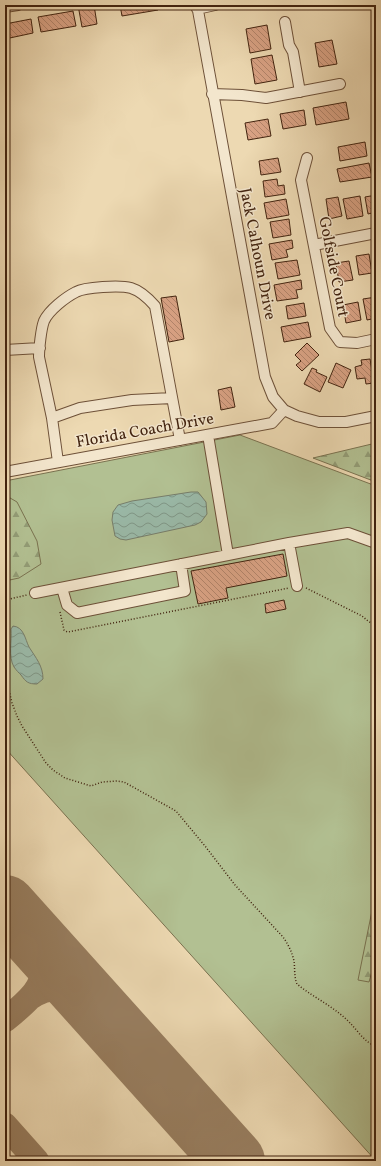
<svg xmlns="http://www.w3.org/2000/svg" width="381" height="1166" font-family="Vollkorn,serif">
<defs>
<pattern id="forest-firs" width="22" height="20" patternUnits="userSpaceOnUse"><rect width="22" height="20" fill="#b2c092"/><path d="M5 1l3.5 6h-7zM16 11l3.5 6h-7z" fill="#929c76"/></pattern>
<pattern id="water-waves" width="16" height="10" patternUnits="userSpaceOnUse"><rect width="16" height="10" fill="#9abaa9"/><path d="M0 5q4-4 8 0t8 0" fill="none" stroke="#7f9788"/></pattern>
<pattern id="building-back-hatch" width="6" height="6" patternUnits="userSpaceOnUse"><rect width="6" height="6" fill="#d9a284"/><path d="M-1 5l2 2M0 0l6 6M5-1l2 2" fill="none" stroke="#b2846a"/></pattern>
</defs>
<rect width="100%" height="100%" fill="#edd9b2"/>
<filter id="stains"><feTurbulence type="fractalNoise" baseFrequency=".005" numOctaves="4"/><feColorMatrix values="0 0 0 0 .2 0 0 0 0 .09 0 0 0 0 .02 0 0 0 .5 -.17"/></filter>
<radialGradient id="worn" r=".72"><stop offset=".6" stop-color="#630" stop-opacity="0"/><stop offset="1" stop-color="#630" stop-opacity=".3"/></radialGradient>
<path fill="#b2c092" stroke="#7a7250" d="M240 435 376 486V1161L5 748V481Z"/>
<path fill="url(#forest-firs)" stroke="#7a7250" d="M376 443V482L313 458Z
M5 495 17 502 37 541 41 564 19 578 5 581Z
M376 891V957L369 982 358 980Z"/>
<path fill="url(#water-waves)" stroke="#777e6b" d="M191 492H198L206 502 207 514 201 522 195 525 126 540 120 539 115 536 112 520 113 512 118 505 132 501Z
M13 626C24 627 25 639 29 647 36 658 43 666 43 679L37 684C28 684 26 682 21 675 19 673 16 670 14 667 8 657 12 641 11 629Z"/>
<g fill="none" stroke-linecap="round" stroke-linejoin="round">
<path stroke="#987e60" stroke-width="25" d="M5 909C25 932 60 960 34 993 26 1003 15 1012 5 1020
M31 997C49 985 71 985 87 1001L144 1064
M5 1125 37 1161"/>
<path stroke="#987e60" stroke-width="62" d="M5 906 234 1161"/>
</g>
<path fill="url(#building-back-hatch)" stroke="#42230f" d="M78 5H94L97 24 82 27Z
M120 5H157L158 10 122 16Z
M73 11 76 26 41 32 38 17Z
M31 19 33 33 5 39V24Z
M267 25 271 49 250 53 246 29Z
M332 40 337 64 319 67 315 43Z
M272 55 277 80 255 84 251 59Z
M346 102 349 119 316 125 313 108Z
M304 110 306 125 283 129 280 114Z
M268 119 271 136 248 140 245 123Z
M365 142 367 156 340 161 338 147Z
M278 158 281 172 261 175 259 161Z
M369 163 372 177 340 182 337 169Z
M277 179 278 186 284 185 285 194 265 197 263 181Z
M376 195V212L368 214 365 197Z
M360 196 363 216 347 219 343 199Z
M338 197 342 216 329 219 326 199Z
M286 199 289 215 267 219 264 203Z
M289 219 291 235 273 238 270 222Z
M292 240 293 248 286 250 288 257 272 260 269 244Z
M369 254 372 273 359 275 356 256Z
M297 260 300 275 278 279 275 263Z
M349 261 353 280 339 282 336 263Z
M301 280 302 289 296 290 298 298 277 301 274 285Z
M176 296 184 339 169 342 161 298Z
M376 297V318L367 320 363 299Z
M358 302 361 320 346 323 343 305Z
M304 303 306 316 288 319 286 306Z
M308 322 311 337 284 342 281 327Z
M307 343 319 355 302 371 296 365 301 361 295 355Z
M370 359 374 383 366 384 365 378 357 379 355 367 362 365 361 360Z
M336 363 351 370 343 388 328 382Z
M312 368 317 370 316 372 327 377 320 392 304 384Z
M231 387 235 407 221 410 218 390Z
M283 554 287 576 226 588 228 598 198 604 191 571Z
M284 600 286 609 266 613 265 604Z"/>
<g fill="none" stroke-linecap="round" stroke-linejoin="round">
<defs>
<path id="minor" d="M197 5 265 377 273 397 284 410 297 416 319 422H346L376 416
M5 7 18 5
M197 9 215 5
M285 22 289 45 293 52 300 92
M212 94 242 95 266 98 340 84
M307 158 301 180 330 328 340 342 357 343 376 339
M314 245 376 233
M5 350 40 348
M52 418 80 408 132 400 172 398
M208 435 228 555 289 543 297 586
M58 462 52 418 39 357C39 349 41 329 44 321 49 310 66 297 76 292 85 287 120 285 131 288 141 291 148 298 155 306L180 440
M5 472 272 423 284 410
M289 543 348 533 376 543
M62 588 67 605 77 613 185 591 181 564
M35 593 228 555"/>
</defs>
<use href="#minor" stroke="#6d5038" stroke-width="12"/>
<path stroke="#42230f" stroke-width="1.5" stroke-dasharray="1 2" stroke-linecap="butt" d="M306 588 362 616 368 621 376 626
M5 600 27 595
M60 612 64 630 65 631 68 632 289 588
M5 673 12 703 17 716 22 726 46 763 53 770 65 778 91 786 102 782 117 781 124 782 176 811 205 846 235 885 283 937C288 944 292 952 294 961 295 968 294 977 297 984 314 998 335 1007 350 1023 358 1031 365 1043 376 1046"/>
<use href="#minor" stroke="#f3e6cd" stroke-width="10"/>
</g>
<g text-anchor="middle" dominant-baseline="central" stroke-width="3" stroke-linejoin="round" paint-order="stroke">
<g font-size="16" fill="#42230f" stroke="#f3e6cd">
<text transform="translate(257 254) rotate(79)">Jack Calhoun Drive</text>
<text transform="translate(333 267) rotate(79)">Golfside Court</text>
<text transform="translate(145 431) rotate(-10)">Florida Coach Drive</text>
</g>
</g>
<rect width="381" height="1166" fill="none" stroke="#edd9b2" stroke-width="20"/>
<rect x="6" y="6" width="369" height="1154" fill="none" stroke="#42230f" stroke-width="2"/>
<rect x="10" y="10" width="361" height="1146" fill="none" stroke="#42230f"/>
<rect width="100%" height="100%" filter="url(#stains)"/>
<rect width="100%" height="100%" fill="url(#worn)"/>
</svg>
